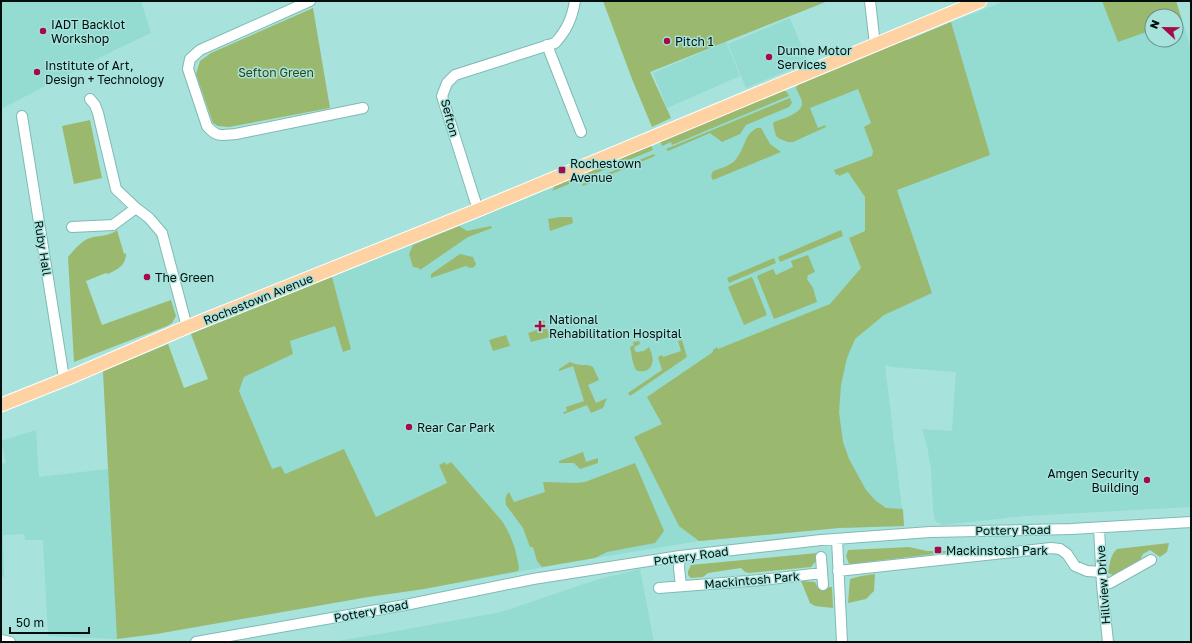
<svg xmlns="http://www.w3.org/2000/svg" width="1192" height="643" font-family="'Golos Text',sans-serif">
<rect width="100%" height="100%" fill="#a7e3dc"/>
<path fill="#94dbd2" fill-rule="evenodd" d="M1 1H141L151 33 119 48 1 109Z
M1005 1H1176L1191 48V507L1024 516 942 525 935 521 933 509 931 469 927 446 922 429 952 431 956 372 891 367 885 365 904 526 839 528 699 541 595 558 424 589 368 597 156 634 117 639 48 636 43 540H25L24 534 3 535 4 577H1V464L6 463 1 441 36 430 39 477 108 469 103 371 168 344 184 388 208 379 191 334 332 277 951 22ZM1152 16H1176V40H1152Z
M790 18 808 62 746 88 728 44Z
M726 42 740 76 667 108 653 73Z
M640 569 654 642H331L391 632 501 612 599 579Z"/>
<path fill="#9bb86f" d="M603 1H828L650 72 671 118 652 127 632 79Z
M1102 1H1176L1182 20 1176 22V16H1152V30L1118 42Z
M313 8 330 108 229 127 218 126 213 123 196 74 200 61 211 53Z
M951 22 990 155 897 190 932 293 884 315 855 339 847 358 841 385 839 412 843 442 849 459 866 490 876 501 886 508 903 509 904 526 839 528 699 541 679 526 634 437 662 424 647 397 713 352V350L717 347 718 349 830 304 861 268 849 238 865 231V197L848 172 839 176 838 174 836 175 834 170 872 156 873 151 864 127 871 123 858 89 810 108 818 128 825 125 826 127 793 142H788L780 139 776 136 773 124 774 122C782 119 803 113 802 103 802 99 798 93 796 88L799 82 905 38 908 40Z
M779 90C785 90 787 91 789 96L672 145 671 142 662 146 659 139Z
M790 98 792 103 789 107 746 125 740 134 722 142 710 133 668 151 666 149Z
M90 120 102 178 74 184 62 126Z
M757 128H761L770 144 781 152 713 180 711 176 713 171C721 168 731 166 736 159 745 149 744 134 757 128Z
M650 143 653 150 552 191 554 188 552 184Z
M654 154 655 156 583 186 582 184Z
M560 217H572L573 223 550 231 548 219Z
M459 226 467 231 491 226 492 228 468 237 420 270 419 268 413 267 409 254 413 245Z
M117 230 124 254 126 253C126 266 118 269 108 274L106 273 86 281 102 325 171 300 176 316 172 323 167 326 74 362 68 257C74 250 81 241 90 238 100 235 108 237 117 230Z
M841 230 843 236 780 262 778 257Z
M460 254 473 257 476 264 474 267 470 268 466 266 431 278V274Z
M808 255 815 272 808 275 807 279 813 288 817 302 774 319 757 276 773 269 776 275 793 267 791 261Z
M774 258 776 263 729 283 727 278Z
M332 277 351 349 343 352 335 326 290 341 293 354 244 377 239 391 272 469 281 466 285 474 344 449 376 517 447 483 439 465 445 462 446 465 451 462 502 521C512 537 516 549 519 568L518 571 424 589 368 597 156 634 117 639 103 371 168 344 184 388 208 379 191 334Z
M752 277 767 315 744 325 728 287Z
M544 320 550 337 531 342 528 333 543 328 541 321Z
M506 335 510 346 493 351 489 340Z
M682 340 687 357 630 396 628 393 662 370 658 357 662 355 663 357 681 351 678 341Z
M639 341 640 344 634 347 635 351 637 352 644 351 649 347C651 352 654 358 652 363 651 371 642 373 636 370 632 363 632 355 630 347L634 345 633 342Z
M570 362C580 367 585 363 593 367L599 380 588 385 596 403 607 398 603 408 591 413 587 405 564 414 563 412 567 411 566 407 584 401 573 366 559 371V369Z
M583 452 586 462 598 458V463L580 469 574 463H559V461Z
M635 463 664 531 655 543 607 552 595 558 542 567 537 561 533 547H530L523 528 506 505C505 500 505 496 509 492L514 502 545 492 543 482 576 483 585 482Z
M1169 543 1167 552 1160 557 1150 550 1143 554 1140 560 1113 575 1108 573C1110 564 1110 555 1117 549Z
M909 547 927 551H960L849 564 846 556 848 550Z
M817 553 816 561 811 567 749 573 745 572 741 568 708 573 703 577 691 578 688 575V571L691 565Z
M875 574 874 591 866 599 848 603 850 579 861 576Z
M801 581 815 582 818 588 832 587 833 608 815 606 810 603Z"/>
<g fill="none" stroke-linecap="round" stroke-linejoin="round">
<defs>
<path id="minor" d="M310 1 200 50 190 59 188 69 207 126C217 138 222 135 236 134L363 108
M870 1 875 45
M547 45 581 132
M90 99 95 105 98 113 116 189 136 208 149 218 162 233 187 327
M22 116 63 372 66 379
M478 210 442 96 447 83 455 75 555 43C567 30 572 18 575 1
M72 227 113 225 136 208
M1099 528 1102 585 1108 642
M837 539 842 642
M680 556 679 568 681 586
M821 557 823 585
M838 571 1051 548 1060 549 1067 554 1075 566 1087 571 1102 572
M1102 585 1110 583 1151 560
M659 588 761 580 822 573
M1 640 10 642
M196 642 405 605 533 579 680 556 759 547 821 540 930 532 1071 529 1191 522"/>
<path id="major" d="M1 405 66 379 187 327 478 210 980 1"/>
</defs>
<use href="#minor" stroke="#7fbab3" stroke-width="12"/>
<use href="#major" stroke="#fff" stroke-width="15"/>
<use href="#minor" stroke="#fff" stroke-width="10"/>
<use href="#major" stroke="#fed2a2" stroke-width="13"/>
</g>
<g fill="#a30c49" stroke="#a7e3dc" stroke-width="1.5">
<circle cx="43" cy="31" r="4"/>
<circle cx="667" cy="41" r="4"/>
<circle cx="769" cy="57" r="4"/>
<circle cx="37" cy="72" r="4"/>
<rect x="558" y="166" width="8" height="8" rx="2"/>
<circle cx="147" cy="277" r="4"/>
<path d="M538 320h4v4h4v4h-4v4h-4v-4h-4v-4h4z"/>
<circle cx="409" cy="427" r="4"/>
<circle cx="1147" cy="480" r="4"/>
<rect x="934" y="546" width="8" height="8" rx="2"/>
</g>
<g text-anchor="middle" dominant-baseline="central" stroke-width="3" stroke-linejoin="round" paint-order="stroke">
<g font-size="12" fill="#000f0d" stroke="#a7e3dc" text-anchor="start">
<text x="51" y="24">IADT Backlot<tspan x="51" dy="14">Workshop</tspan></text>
<text x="675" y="41">Pitch 1</text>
<text x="777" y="50">Dunne Motor<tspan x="777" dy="14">Services</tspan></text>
<text x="45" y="65">Institute of Art,<tspan x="45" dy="14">Design + Technology</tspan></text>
<text x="570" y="163">Rochestown<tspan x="570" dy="14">Avenue</tspan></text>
<text x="155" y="277">The Green</text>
<text x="549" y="319">National<tspan x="549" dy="14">Rehabilitation Hospital</tspan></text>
<text x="417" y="427">Rear Car Park</text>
<text x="1139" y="473" text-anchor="end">Amgen Security<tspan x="1139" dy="14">Building</tspan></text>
<text x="946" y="550">Mackinstosh Park</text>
</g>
<g font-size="12" fill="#31430f" stroke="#a7e3dc">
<text x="276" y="72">Sefton Green</text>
</g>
<g font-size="12" fill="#000f0d" stroke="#a7e3dc">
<text transform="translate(450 118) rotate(75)">Sefton</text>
<text transform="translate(43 248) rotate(81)">Ruby Hall</text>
<text transform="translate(258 299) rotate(-22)">Rochestown Avenue</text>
<text transform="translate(1013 530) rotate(-1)">Pottery Road</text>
<text transform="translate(691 556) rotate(-8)">Pottery Road</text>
<text transform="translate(752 580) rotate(-5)">Mackintosh Park</text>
<text transform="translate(1103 585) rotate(-94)">Hillview Drive</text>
<text transform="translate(371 611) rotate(-11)">Pottery Road</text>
</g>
</g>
<rect width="1192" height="643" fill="none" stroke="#000f0d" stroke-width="4"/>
<g transform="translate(1164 28) rotate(292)"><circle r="19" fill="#a7e3dc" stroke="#648e89"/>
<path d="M0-3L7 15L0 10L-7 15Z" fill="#a30c49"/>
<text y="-6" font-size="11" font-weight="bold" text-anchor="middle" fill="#000f0d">N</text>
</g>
<path d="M10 627v6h79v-6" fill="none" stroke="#000f0d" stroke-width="2"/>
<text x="16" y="627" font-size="12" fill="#000f0d" stroke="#a7e3dc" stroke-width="3" paint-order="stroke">50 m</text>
</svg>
